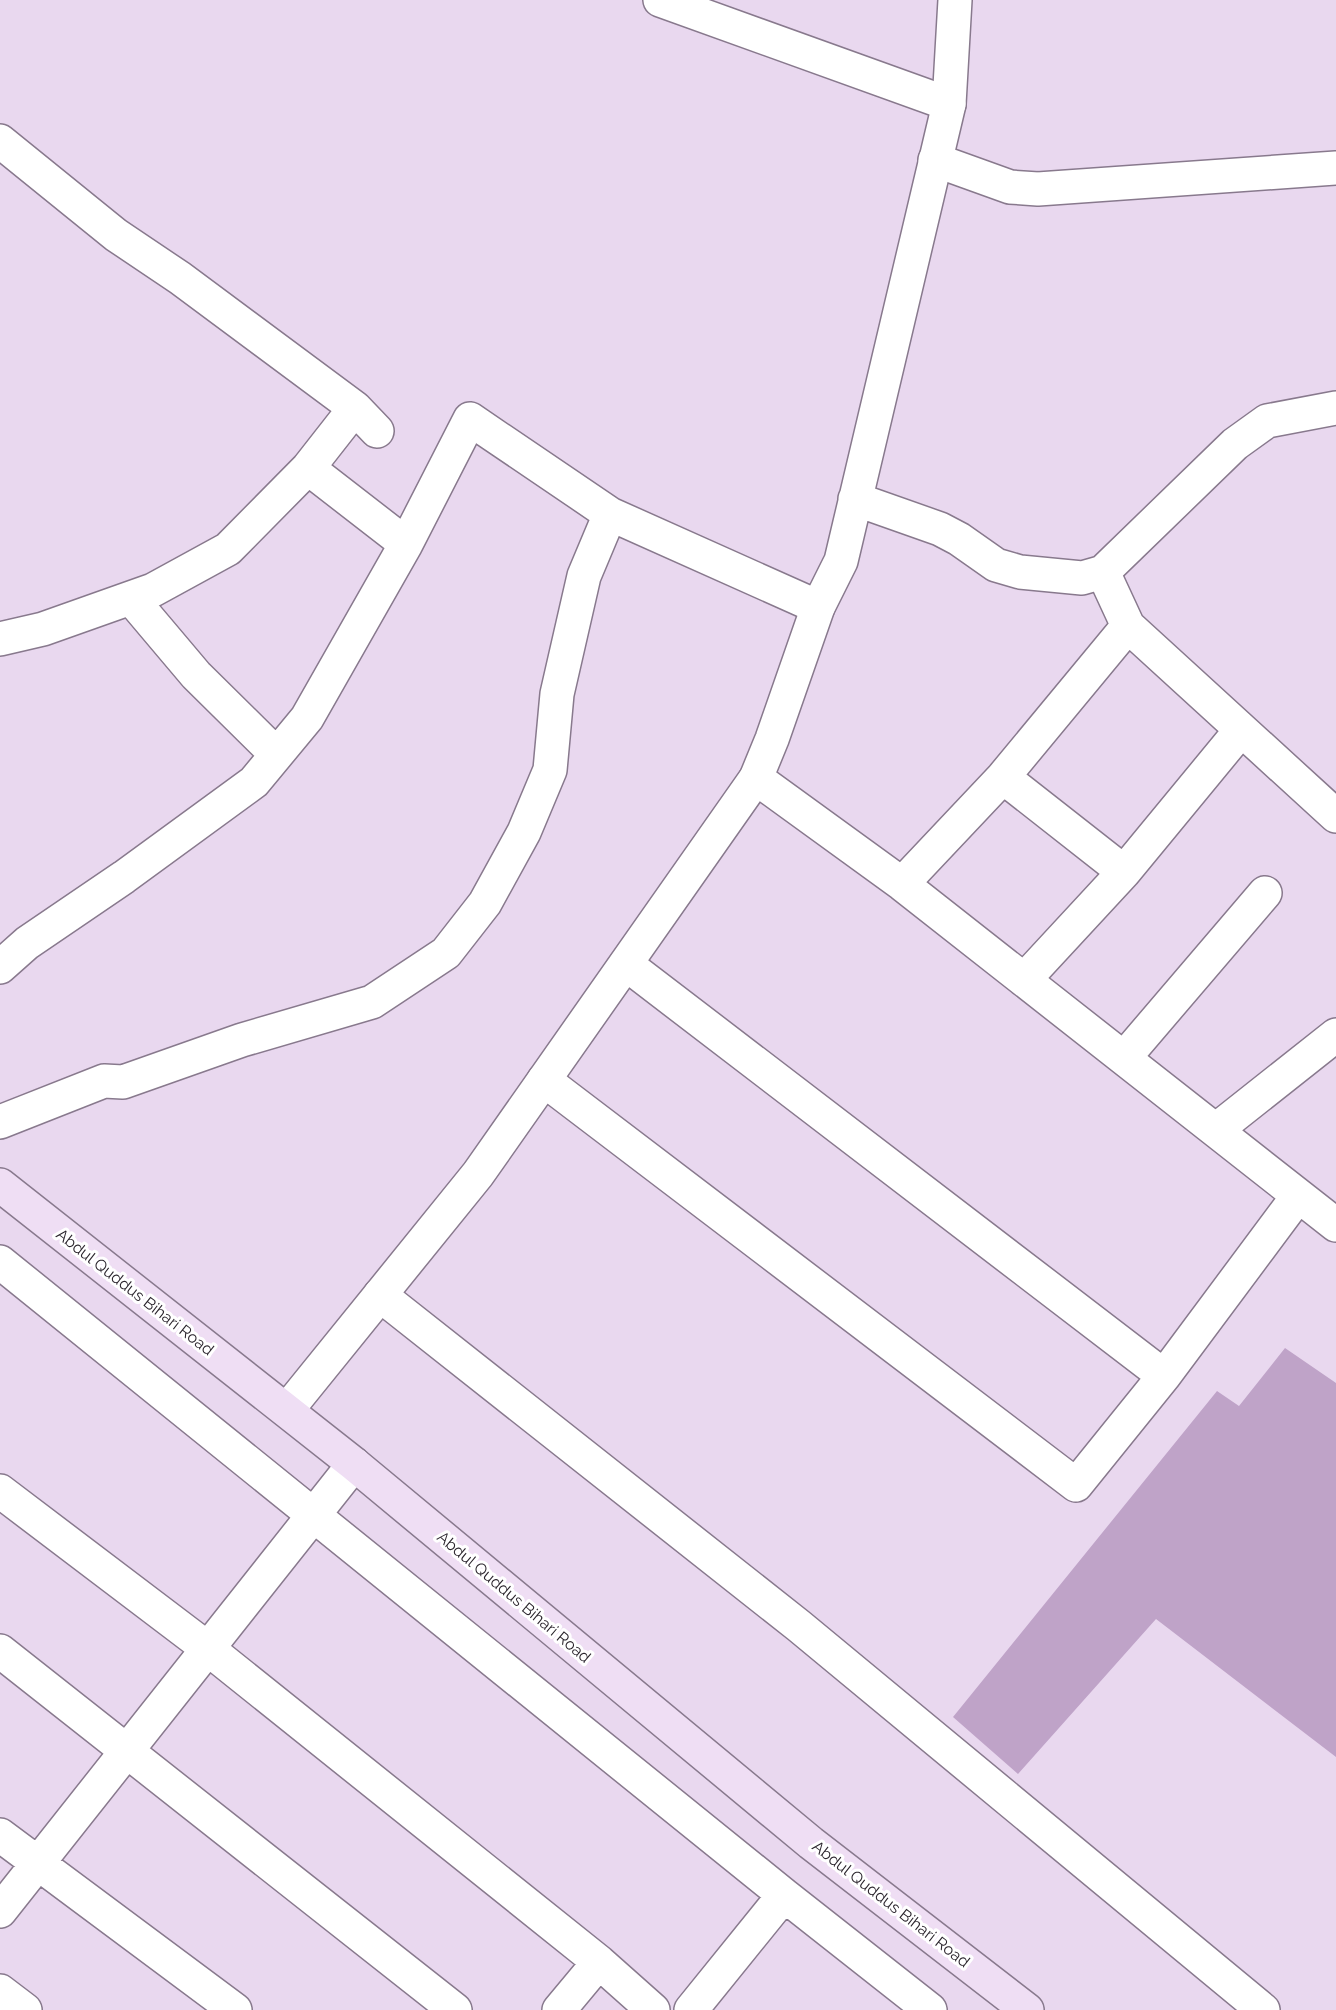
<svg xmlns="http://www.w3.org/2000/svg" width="1336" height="2010" font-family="Raleway,sans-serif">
<rect width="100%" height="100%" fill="#e9d8ef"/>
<path fill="#bfa3c8" d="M1285 1348 1336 1383V1757L1156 1619 1018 1774 953 1717 1217 1391 1239 1406Z"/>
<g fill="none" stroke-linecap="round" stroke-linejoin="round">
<defs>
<path id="minor" d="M660 0 949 104
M0 141 116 235 180 278 355 408 377 431
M935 160 1010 187 1038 189 1336 168
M308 468 406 544
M1103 572 1128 626 1336 816
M131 598 196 675 276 754
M0 639 43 629 153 590 228 549 308 468 355 408
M1003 777 1124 872
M756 778 902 884 1336 1225
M902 884 1003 777 1128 626
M626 964 1164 1376
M0 967 27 943 124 877 254 782 307 718 406 544 470 419 610 514 818 607
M1024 980 1124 872 1241 730
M1124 1058 1265 893
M544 1080 1076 1485 1164 1376 1298 1196
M0 1122 104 1081 123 1082 242 1040 372 1002 446 953 485 903 524 832 550 770 557 694 584 576 610 514
M1216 1130 1336 1035
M0 1262 784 1895 930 2010
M380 1295 799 1626 1263 2010
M0 1491 207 1648 599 1962 653 2010
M0 1651 455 2010
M0 1835 235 2010
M0 1911 354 1464
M0 1991 25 2010
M559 2010 599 1962
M691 2010 784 1895"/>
<path id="tertiary" d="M855 499 940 529 959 539 996 565 1020 572 1082 578 1103 572 1235 444 1267 421 1336 408
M287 1410 478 1174 756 778 772 739 818 607 841 561 949 104 955 0"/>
<path id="secondary" d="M0 1185 354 1464 811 1843 1027 2010"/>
</defs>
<use href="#minor" stroke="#88798d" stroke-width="36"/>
<use href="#tertiary" stroke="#88798d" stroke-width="36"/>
<use href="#secondary" stroke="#88798d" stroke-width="36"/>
<use href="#minor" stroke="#fff" stroke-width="33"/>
<use href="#tertiary" stroke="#fff" stroke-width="33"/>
<use href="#secondary" stroke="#efdef4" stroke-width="33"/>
</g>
<g text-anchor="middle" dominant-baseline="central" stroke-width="6" stroke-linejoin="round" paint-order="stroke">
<g font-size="16" fill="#2a242c" stroke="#fff">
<text transform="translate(135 1292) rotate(38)">Abdul Quddus Bihari Road</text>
<text transform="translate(514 1597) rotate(40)">Abdul Quddus Bihari Road</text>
<text transform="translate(891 1904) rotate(38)">Abdul Quddus Bihari Road</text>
</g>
</g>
</svg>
